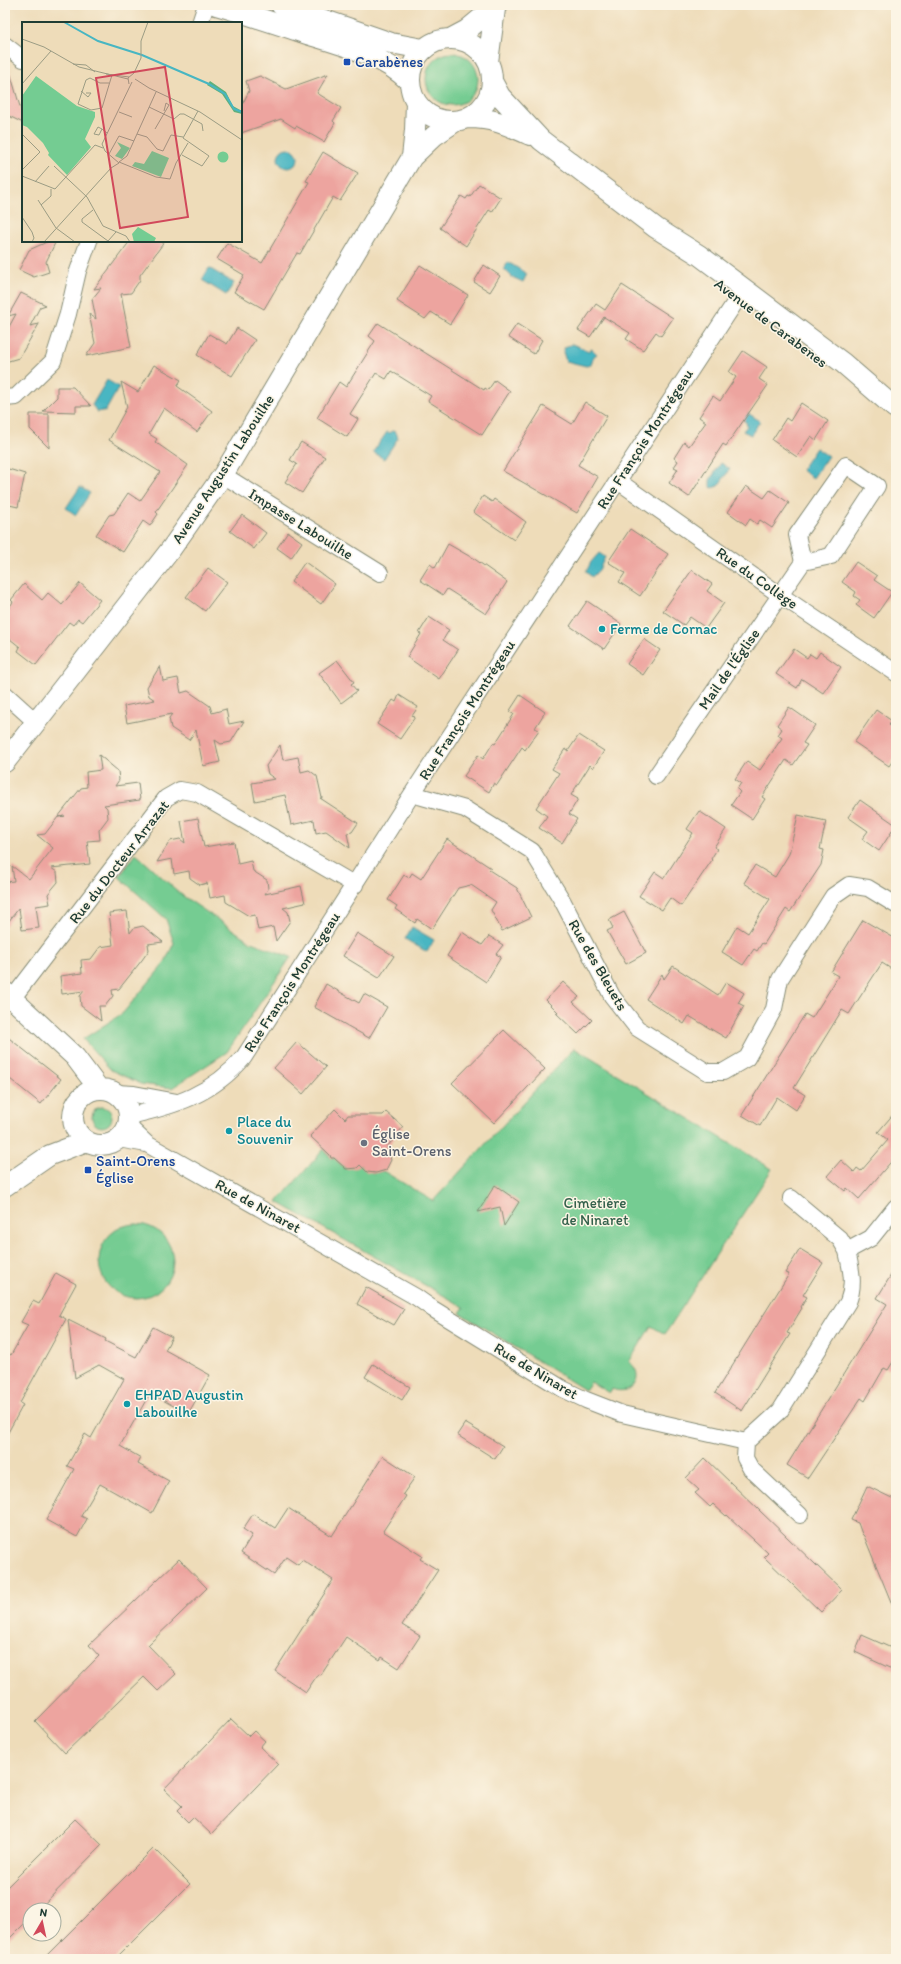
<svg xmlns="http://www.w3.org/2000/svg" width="901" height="1964" font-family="Itim,sans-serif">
<rect width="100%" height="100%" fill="#fcf5e5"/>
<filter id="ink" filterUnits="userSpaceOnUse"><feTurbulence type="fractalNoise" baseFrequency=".025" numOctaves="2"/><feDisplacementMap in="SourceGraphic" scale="8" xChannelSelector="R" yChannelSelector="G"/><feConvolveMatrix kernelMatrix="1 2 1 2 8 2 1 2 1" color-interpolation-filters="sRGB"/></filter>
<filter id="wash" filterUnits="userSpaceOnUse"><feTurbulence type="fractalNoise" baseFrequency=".012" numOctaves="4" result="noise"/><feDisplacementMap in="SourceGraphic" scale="16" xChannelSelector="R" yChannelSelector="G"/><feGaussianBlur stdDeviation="0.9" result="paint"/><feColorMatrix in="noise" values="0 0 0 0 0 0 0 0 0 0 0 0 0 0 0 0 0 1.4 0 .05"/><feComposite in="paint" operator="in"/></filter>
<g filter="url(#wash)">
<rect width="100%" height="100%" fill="#eedcb9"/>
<path fill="#74cc92" stroke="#4a8463" d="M426 79a26 26 0 1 1 52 0a26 26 0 1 1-52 0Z
M136 854 183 896 251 942 291 957 227 1052 172 1088 141 1084 111 1070 83 1039 123 1013 164 964 174 943 166 919 119 877Z
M574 1048 772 1169 665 1334 651 1326 629 1362C647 1375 632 1397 612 1389L609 1393 591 1382 585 1390 460 1313 464 1307 277 1202 324 1149 331 1158H334L344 1167V1169L345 1167 360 1165 373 1173 383 1171 433 1201Z
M92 1117a10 10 0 1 1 20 0a10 10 0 1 1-20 0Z
M99 1261a37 37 0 1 1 74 0a37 37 0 1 1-74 0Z"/>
<path fill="#48b6c2" stroke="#347a7b" d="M278 158a10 10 0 1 1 20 0a10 10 0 1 1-20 0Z
M508 262 527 274 523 282 512 277 504 269Z
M209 268 234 283 226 295 202 280Z
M572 344 589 351 592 349 597 354 594 356 591 365 586 366 566 361 563 352 565 347Z
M107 380 119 387 105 412 102 411 97 412 92 405Z
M746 412 760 421 751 435 743 431 747 426 746 422 741 419Z
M392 431 396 432 398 438 384 459 373 452 387 432 389 433Z
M816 448 828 456 813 478 801 470Z
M721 463 730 469 718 486 712 488 710 485V480Z
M80 487 90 493 76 515 66 508Z
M599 553 605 557 599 570 592 577 586 572 591 562Z
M412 927 434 940 427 952 405 939Z"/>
<g id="blocks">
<path fill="#eda49f" d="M9 69 23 117V123L5 114V70Z
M328 74 317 93 341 108 333 121 335 123 324 142 296 126 295 128 281 119 241 133V107L249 91 246 81 260 76 286 89Z
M323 152 358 173 340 201 333 197 300 254 297 253 264 309 234 292 244 275 217 259 227 243 262 263 309 182 306 181Z
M479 184 501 198 492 212 489 210 466 246 440 228 461 196 466 199 468 196 470 197Z
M49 241H56L46 262 49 272 34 277 19 270 29 250Z
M130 241H165L140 275V280L131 293 121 294 131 347 86 356 95 343 89 314 96 319 92 299 101 288 94 289Z
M420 265 468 295 450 324 431 312 425 319 397 301Z
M484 265 500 276 490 292 474 282Z
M622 285 673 318 661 336 656 332 643 350 626 339 630 333 604 317 590 337 578 330 596 304 605 310Z
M21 293 46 305 40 307 30 326 39 324 19 358 5 362V334L16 314 8 316Z
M378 323 484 390 485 388 488 390 495 380 510 391 482 435 428 401 431 396 391 371 386 379 376 373 350 414 358 419 347 437 317 418 339 382 346 387 375 341 369 336Z
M517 324 542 340 534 354 508 337Z
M237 328 255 340 232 376 197 355 209 334 227 344Z
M743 351 767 367 759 379 768 385 726 446 723 444 689 497 669 483 678 469 674 467 678 461 674 458 684 442 689 446 706 422 699 417 713 396 720 401 736 377 729 372Z
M154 365 181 380 177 386 212 411 197 432 164 408 149 434 157 439 155 442 188 465 156 512 158 514 150 526 143 521 123 552 96 535 109 515 114 514 128 493 140 501 160 472 109 440 127 407 121 382 138 392Z
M57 387H73L91 406H76V412L43 411 57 397Z
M585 402 607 416 578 465 598 477 577 513 503 471 543 406 572 424Z
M801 403 828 421 816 440 811 436 797 457 772 440 786 418 790 421Z
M30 414H49V448L30 429Z
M301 442 325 457 302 493 285 482 297 464 290 460Z
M5 468 25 474 18 507 5 504Z
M746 486 764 498 770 490 789 503 772 528 760 520 757 524 750 519 746 525 728 512Z
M483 496 492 502 494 499 526 522 514 540 473 512Z
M242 515 266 533 254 549 230 531Z
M630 529 668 554 640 596 619 582 625 573 608 562Z
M288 532 302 542 291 558 277 548Z
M448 544 476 560 507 582 486 614 447 589 443 595 420 580 430 564 435 568Z
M305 562 335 584 321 604 291 582Z
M856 562 877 576 874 580 892 592 874 618 856 605 860 600 854 596 856 592 842 582Z
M208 568 227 582 205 611 186 597Z
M692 570 712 584 707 591 724 603 706 628 690 617 684 625 663 611Z
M80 583 100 600 82 622 78 619 73 625 69 622 36 665 18 651 20 647 5 635V613L13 602 11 600 24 584 42 600 48 593 62 605Z
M587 601 621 624 604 649 570 626Z
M429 617 449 630 443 640 458 650 439 679 407 657 421 634 419 633Z
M644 639 660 650 643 675 627 664Z
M794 649 807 658 810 654 816 658 820 652 841 667 823 693 802 679 797 688 776 674Z
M337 660 354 682 351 684 357 691 341 703 319 673Z
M160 666 163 681 178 678 181 693 188 691 210 706 212 713 226 709 229 724 244 721 231 742 221 744 215 740 220 762 203 766 196 730 189 740 171 728 169 718 172 714 127 723 124 706 155 700 149 696 147 687Z
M399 695 418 707 412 716 415 717 400 739 377 724 393 700 396 702Z
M520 695 545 712 535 728 539 730 525 750 522 747 497 785 494 783 489 792 464 776 478 755 483 759 493 743 495 744 514 714 509 712Z
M789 707 815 725 803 743 807 745 793 765 786 760 762 797 765 799 752 819 731 805 740 792 737 789 741 783 735 779 747 761 760 770 782 738 778 735 782 729 777 725Z
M876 710 892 721 889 725 896 729V756L889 766 854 742Z
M579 735 604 751 593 768 590 765 571 795 578 799 569 814 577 819 562 843 539 828 547 816 536 808 559 773 552 769 565 749 568 751Z
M280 745 283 760 298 757 301 772 309 770 317 776 322 798H320L358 823 352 832 347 833 350 848 326 831 316 833 314 820 291 825 285 795 255 801 252 783 275 779 268 774 266 766Z
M99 755 118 771 119 780 115 786 138 783 140 800 104 805 107 808 108 818 99 830 100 840 87 841 90 864 51 868 57 872 58 882 48 894 50 904 36 906 39 928 22 930 19 908 5 926V882L14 881 12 866 29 879 53 848 37 835 45 834 58 817 65 816 58 817 81 788 87 787 86 772 101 770Z
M860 800 896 825 879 851 862 839 868 831 848 817Z
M699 811 726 829 714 847 717 849 711 859 712 860 681 906 670 898 662 910 639 896 655 872 664 878 693 833 687 829Z
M798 815 826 821 820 849 824 850 821 865 790 912 786 909 764 944 762 943 757 951 754 949 743 965 722 952 737 926 748 933 770 899 744 883 755 865 775 877 789 854Z
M198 818 204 847 234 842 238 864 251 861 253 871 267 880 268 889 265 894 301 886 305 903 283 908 288 912 290 921 276 941 273 927 258 930 255 915 249 916 226 902 225 895 210 898 207 883 200 885 190 878 189 871 174 874 172 859 157 862 170 841 180 839 185 843 181 821Z
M447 839 491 868 489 870 517 888 531 917 502 931 491 910 496 902 471 885 458 888 432 929 417 919 415 923 395 909 397 906 388 900 404 875 409 878 412 873 421 879Z
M127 911 130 933 134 928 143 926 163 942 148 944 149 950 142 960 119 989 112 990 113 996 105 1006H99L101 1021 81 1006 80 996 84 991 62 994 60 976 82 973 81 960 91 959 100 947 113 945 109 913Z
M624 912 646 953 626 964 607 931 613 928 609 920Z
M863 920 896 939V972L882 963 849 1014 842 1010 794 1088 805 1095 796 1110 777 1097 760 1126 742 1115 805 1014 812 1018 833 985 838 976 831 972Z
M462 932 482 945 489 936 503 945 496 954 501 957 486 982 447 956Z
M357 933 394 956 379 978 343 956Z
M673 966 718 995 726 982 744 993 738 1003 744 1006 726 1038 689 1016 684 1024 646 999 662 974 664 979Z
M563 982 579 997 573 1002 592 1020 578 1034 556 1013 558 1012 546 1000Z
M326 984 359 1003 364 994 387 1007 369 1038 314 1007Z
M504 1030 545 1069 494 1123 452 1083Z
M5 1035 61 1079 41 1104 5 1075Z
M297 1042 326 1067 303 1094 274 1068Z
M335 1109 345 1119 348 1115H383L386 1112 403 1127 387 1147 391 1160 386 1170 376 1173 367 1172 360 1165 357 1168 346 1169 334 1158H331L330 1155 310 1136Z
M896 1111V1156L859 1199 847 1188 845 1191 827 1176 841 1160 854 1172 857 1168 861 1171 888 1140 878 1132Z
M495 1185 519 1202 504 1226 500 1207 478 1212Z
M800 1249 823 1263 803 1295 807 1297 801 1307 802 1308 787 1333 790 1334 742 1411 715 1393 789 1274 785 1273Z
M896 1267V1357L888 1370 884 1368 865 1401 861 1398 808 1478 787 1465 887 1304 877 1298Z
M56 1273 76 1284 59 1315 66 1319 20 1403 23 1405 5 1438V1352L11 1355 28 1325 21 1322 33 1301 39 1304Z
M366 1287 404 1309 394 1325 357 1304Z
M68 1320 106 1339 105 1341 136 1357 153 1327 172 1337 165 1350 210 1375 188 1414 150 1393 120 1446 141 1458 138 1464 169 1481 152 1513 100 1484 81 1516 87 1519 77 1537 46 1520 74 1469 67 1466 85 1434 91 1438 124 1379 99 1365 75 1378Z
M373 1364 410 1387 402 1400 365 1377Z
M465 1423 503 1446 495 1459 457 1435Z
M383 1456 415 1477 403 1494 406 1496 383 1531 422 1556 420 1559 438 1570 402 1625 420 1636 399 1668 382 1657 380 1660 346 1637 321 1675 318 1674 306 1692 275 1671 333 1580 302 1560 298 1565 286 1557 274 1575 241 1553 252 1535 243 1529 253 1514 275 1528 288 1508 332 1536Z
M705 1458 842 1590 821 1612 764 1557 768 1553 727 1515 726 1516 713 1504 710 1507 695 1493 699 1490 686 1478Z
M867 1486 896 1500V1614L864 1536 862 1534 858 1523 851 1520Z
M179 1559 207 1588 148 1645 176 1674 158 1691 144 1677 65 1753 35 1721 99 1656 89 1645Z
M862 1635 896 1650V1671L855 1652Z
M231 1719 249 1736 254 1731 265 1741 260 1747 278 1764 211 1834 193 1817 188 1822 177 1811 182 1806 164 1789Z
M75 1819 102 1845 38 1910H30V1918L5 1943V1889Z
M154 1848 190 1884 115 1959H43Z"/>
</g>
</g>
<g filter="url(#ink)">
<use href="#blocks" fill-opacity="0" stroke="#868c76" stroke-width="1"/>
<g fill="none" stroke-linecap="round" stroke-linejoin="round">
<defs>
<path id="minor" d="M200 23 206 5
M5 45 23 59
M5 398 16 397 53 361 68 314 78 271 89 241
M223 475 380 573
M618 481 780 595 896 673
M5 694 36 722
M656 776 803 562 831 556 877 486 846 465 797 535 803 562
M412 794 465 809 532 851 562 900 612 996 637 1028 707 1072H723L747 1058 774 1009 780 979 833 896 849 885 868 888 896 905
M12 999 166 798 180 790 197 793 355 885
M116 1093 134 1094 177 1102
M129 1116C175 1106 213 1094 244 1057L412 794 738 298
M127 1125 147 1144 416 1297 433 1309 563 1389 586 1400 622 1414 746 1442 780 1411 848 1302C855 1284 851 1269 847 1251L871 1238 896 1207
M118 1139 147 1144
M791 1198 840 1239 847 1251
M746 1442 745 1458 751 1469 800 1515"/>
<path id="tertiary" d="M216 5C247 14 277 24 307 34 342 45 383 55 409 81
M281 5 391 43 423 49
M410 80a41 41 0 1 1 82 0a41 41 0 1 1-82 0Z
M450 39 467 30 497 5
M488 62 495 9
M493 83 500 96 541 140 656 228 699 255 843 363 895 408
M468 118C493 118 508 125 530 135
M412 157 415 130 416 103
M5 762 171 549 223 475 412 157 434 136 456 121
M5 992 75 1057 99 1089
M73 1117a28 28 0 1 1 56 0a28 28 0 1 1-56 0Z
M5 1186 50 1155 87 1141"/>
</defs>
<use href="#minor" stroke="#868c76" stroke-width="18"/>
<use href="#tertiary" stroke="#868c76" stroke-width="22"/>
<use href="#minor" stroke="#fff" stroke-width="16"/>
<use href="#tertiary" stroke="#fff" stroke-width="20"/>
</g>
</g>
<g fill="#1a4fb4" stroke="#fcf5e5" stroke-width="1.5">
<rect x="343" y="58" width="8" height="8" rx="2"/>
<rect x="84" y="1166" width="8" height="8" rx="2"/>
</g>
<g fill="#0f9aa8" stroke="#fcf5e5" stroke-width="1.5">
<circle cx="602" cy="629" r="4"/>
<circle cx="229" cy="1131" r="4"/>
<circle cx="127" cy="1404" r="4"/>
</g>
<circle fill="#6b7280" stroke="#fcf5e5" stroke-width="1.5" cx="364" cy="1143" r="4"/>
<g text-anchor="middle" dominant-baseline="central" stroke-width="3" stroke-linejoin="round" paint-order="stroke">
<g font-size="15" fill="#164399" stroke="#fcf5e5" text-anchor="start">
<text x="355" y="62">Carabènes</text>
<text x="96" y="1161">Saint-Orens<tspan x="96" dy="17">Église</tspan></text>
</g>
<g font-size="15" fill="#1f3d34" stroke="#fcf5e5">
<text transform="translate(771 323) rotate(37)">Avenue de Carabenes</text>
<text transform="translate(645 439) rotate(-57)">Rue François Montrégeau</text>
<text transform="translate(223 469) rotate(-57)">Avenue Augustin Labouilhe</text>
<text transform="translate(301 524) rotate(32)">Impasse Labouilhe</text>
<text transform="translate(757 578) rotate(35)">Rue du Collège</text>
<text transform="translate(729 669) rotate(-55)">Mail de l'Église</text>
<text transform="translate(467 710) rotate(-57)">Rue François Montrégeau</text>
<text transform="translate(119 862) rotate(-52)">Rue du Docteur Arrazat</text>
<text transform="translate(598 965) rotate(60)">Rue des Bleuets</text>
<text transform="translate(292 982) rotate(-57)">Rue François Montrégeau</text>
<text transform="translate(258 1206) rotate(29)">Rue de Ninaret</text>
<text transform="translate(536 1371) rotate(31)">Rue de Ninaret</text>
</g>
<g font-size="15" fill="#0d838f" stroke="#fcf5e5" text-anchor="start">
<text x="610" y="629">Ferme de Cornac</text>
<text x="237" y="1122">Place du<tspan x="237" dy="17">Souvenir</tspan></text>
<text x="135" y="1395">EHPAD Augustin<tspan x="135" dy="17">Labouilhe</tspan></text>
</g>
<g font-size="15" fill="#5b616d" stroke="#fcf5e5" text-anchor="start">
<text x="372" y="1134">Église<tspan x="372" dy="17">Saint-Orens</tspan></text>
</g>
<g font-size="15" fill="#34614c" stroke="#fcf5e5">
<text x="595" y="1203">Cimetière<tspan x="595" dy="17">de Ninaret</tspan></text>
</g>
</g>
<g transform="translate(22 22)">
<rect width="220" height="220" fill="#eedcb9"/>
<path d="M14 54 55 84 73 90V95L63 117 69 125 45 153 26 133 27 131 21 121 5 105 0 103V74ZM95 120 108 126 100 137 93 134 99 126ZM130 129 147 136 139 155 110 144 113 140 122 142ZM195.5 135a5.5 5.5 0 1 1 11 0a5.5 5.5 0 1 1-11 0ZM116 205 134 216 132 220H112L110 212Z" fill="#74cc92"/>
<path d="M188 59 204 70 211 84 220 89V92L212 90 200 72 185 63Z" fill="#5fb07c"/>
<path fill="none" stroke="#48b6c2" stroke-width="2" d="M42 0 76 19 120 33 187 62 203 72 212 87 220 90"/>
<path fill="none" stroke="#9b9c84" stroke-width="1" d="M0 17 22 25 57 45 106 57M51 42 64 43 73 50M84 52 107 55M113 57 127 66M87 61H78L68 56 64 58 56 82 69 88 80 86 90 53M0 62 29 29M107 62 106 56 112 51 119 36V19L126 0M127 66 178 90 220 118M59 69 66 75 69 71H64M127 85 152 97 158 92H162L180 102 181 109M97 90 110 95M80 107 77 113 72 112 76 105 80 107 85 111M133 107 147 83 144 81 142 89M0 112 18 130 0 148M115 112 125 115 135 127 141 129 149 113 161 115M87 132 97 114 112 119M160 133 180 144 187 134 161 116 176 89M97 140 134 155 148 157 154 141 166 121M97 140 105 134 134 70M32 144 65 175 81 204 104 214 108 220M0 154 33 167 73 123 81 126M13 160 27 144M16 178 34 206 53 220M19 183 29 174V167M71 188 60 197V200L86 219 94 210M0 195 10 210 12 216 10 220M22 220 89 146 97 141 83 129 80 122 110 60"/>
<path fill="#d1495b" fill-opacity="0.15" stroke="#d1495b" stroke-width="2" d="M143 45 166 195 98 206 74 56Z"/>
<rect width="220" height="220" fill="none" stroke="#1f3d34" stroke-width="2"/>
</g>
<rect width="901" height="1964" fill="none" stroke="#fcf5e5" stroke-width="20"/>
<g transform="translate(42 1922) rotate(9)"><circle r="19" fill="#fcf5e5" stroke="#a4ab9e"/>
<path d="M0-3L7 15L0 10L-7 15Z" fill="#d1495b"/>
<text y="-6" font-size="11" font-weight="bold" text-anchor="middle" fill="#1f3d34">N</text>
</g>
</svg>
